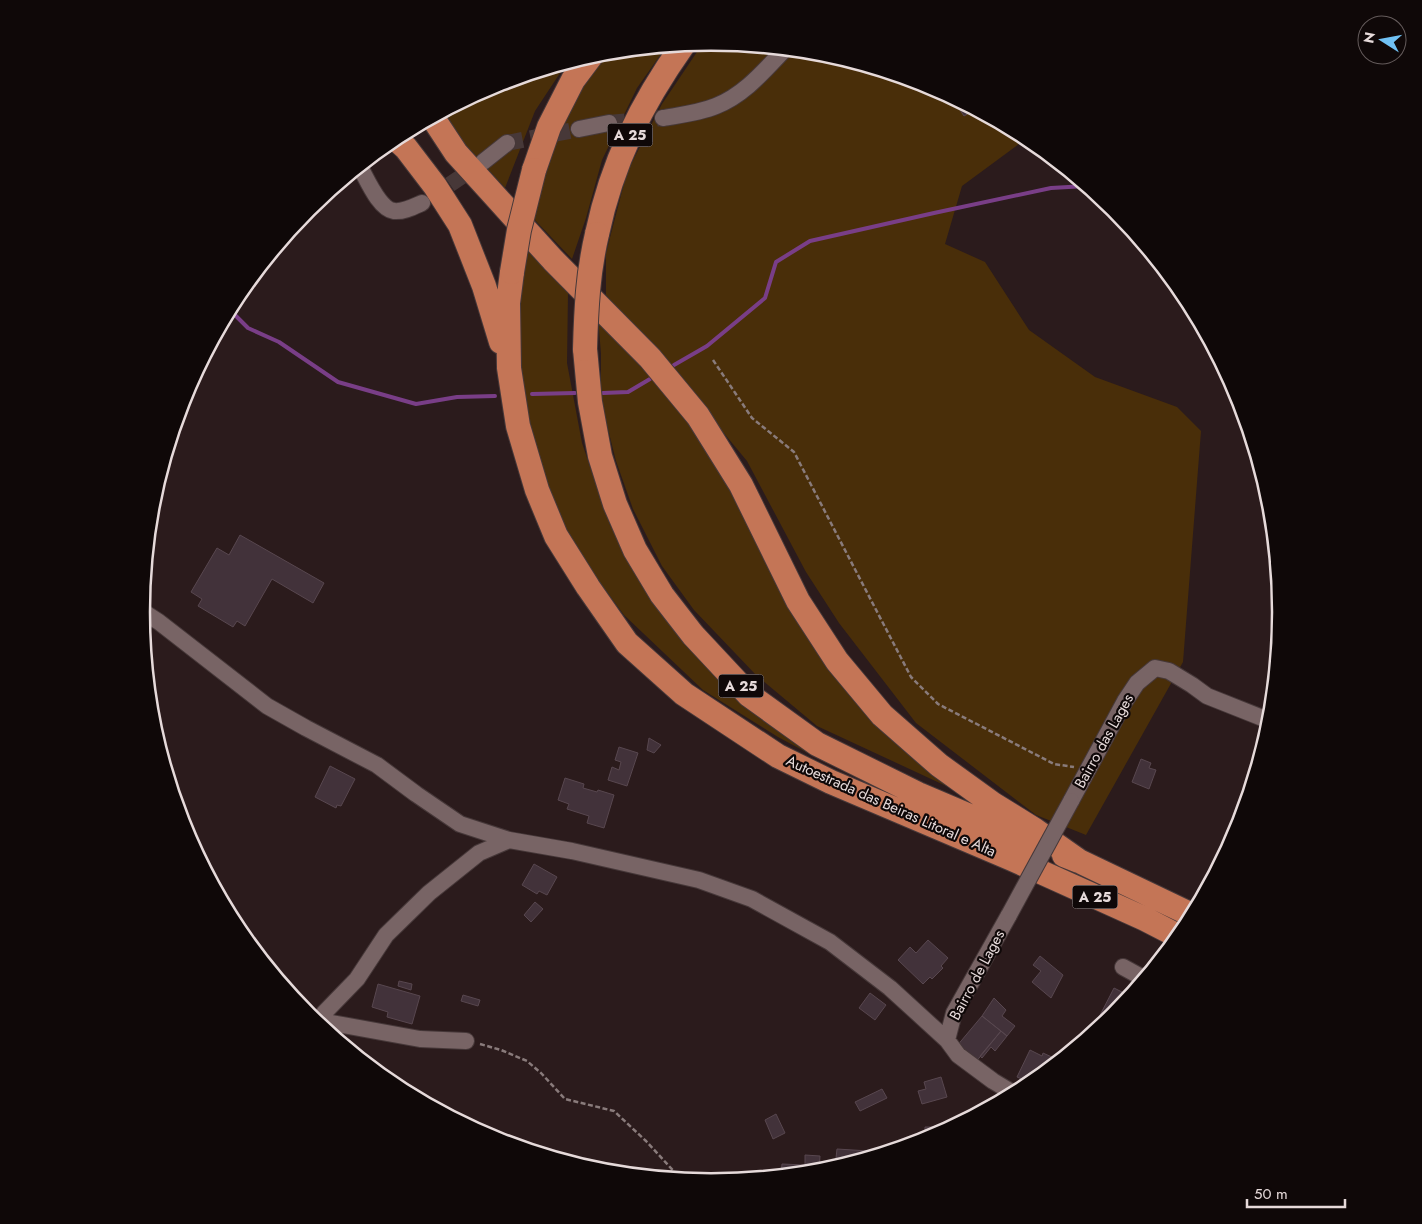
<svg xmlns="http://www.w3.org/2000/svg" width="1422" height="1224" font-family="Jost,sans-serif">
<rect width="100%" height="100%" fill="#2b1b1c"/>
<path fill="#492e09" d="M703 43H711L822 54 929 86 1027 138 962 186 945 244 985 262 1029 330 1095 377 1177 407 1201 431 1183 662 1086 835 1036 815 916 723 839 623 806 572 747 461 654 349 606 295V253L627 172 662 104Z
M666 47 637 88 602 160 586 218 572 259 532 217 561 118 602 53Z
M566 64 535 111 505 188 463 142 444 112 493 86Z
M524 247 568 293 567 363 582 443 610 525 653 597 720 679 832 766 778 737 703 690 624 615 567 538 528 431 514 336Z
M598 317 698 429 732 484 778 582 972 798 817 726 756 675 694 610 662 566 633 509 616 461 601 401V354Z"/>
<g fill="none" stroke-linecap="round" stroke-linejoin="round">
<path stroke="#793e87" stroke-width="4" d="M230 310 248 328 279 342 338 382 416 404 457 397 495 396
M674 365 707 346 765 298 776 262 810 241 934 213 1051 188 1086 186
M603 393 628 392 650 379
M532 394 575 393"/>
</g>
<path fill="#42323a" stroke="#58474f" d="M955 100 974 110 964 116 954 101Z
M240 535 324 583 313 603 272 579 245 626 237 621 233 627 198 606 202 599 191 592 217 548 229 555Z
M649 738 661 745 654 753 647 750Z
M619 747 638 753 627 786 608 780 612 767 619 770 621 762 615 760Z
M1141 759 1151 763 1149 768 1156 770 1149 789 1132 782Z
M330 766 355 779 341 806 337 805 336 808 315 797Z
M565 778 584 784 583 788 597 792 598 790 614 795 604 828 587 823 589 816 567 809 569 804 558 800Z
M534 864 557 877 547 895 539 891 537 894 522 885Z
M535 902 543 909 531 922 524 915Z
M928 940 948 958 941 966 943 968 932 979 930 977 923 984 898 960 910 947 916 953Z
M1040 956 1063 975 1051 998 1032 982 1041 971 1033 965Z
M399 981 412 984 411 990 398 986Z
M378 984 420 996 412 1024 387 1017 388 1012 372 1007Z
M1114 988 1122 992 1120 996 1127 999 1113 1015 1101 1025 1096 1023Z
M870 993 886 1005 875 1020 859 1008Z
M463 995 480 1000 478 1006 461 1001Z
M994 998 1006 1010 1002 1016 1015 1026 1007 1036 982 1016Z
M982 1016 1001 1031 975 1063 956 1047Z
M1001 1031 1007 1036 995 1051 991 1047 982 1058 980 1056Z
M1030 1050 1042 1056 1043 1053 1054 1058 1051 1066 1031 1083 1017 1077Z
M941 1077 947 1097 922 1104 918 1091 926 1089 924 1082Z
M882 1089 887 1098 860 1111 855 1102Z
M776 1114 785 1133 773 1139 765 1120Z
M925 1127H949L925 1139Z
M837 1149 869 1151V1156L835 1167Z
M805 1155 820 1156 819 1171 781 1174 782 1164 805 1165Z"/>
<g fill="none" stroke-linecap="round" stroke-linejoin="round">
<path stroke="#473838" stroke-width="16" stroke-dasharray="16 8" stroke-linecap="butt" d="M609 123 663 118
M507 143 579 129
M430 198 480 164"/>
<defs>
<path id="minor" d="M663 118C680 115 699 113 716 106 744 95 764 71 784 50
M579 129 609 123
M483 162 507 143
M360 167C367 179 379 209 394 211 403 212 413 207 422 203
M142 611 159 622 267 706 306 728 377 765 416 794 460 824 509 840 572 851 699 880 752 899 830 942 890 988 947 1040
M1071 801 1125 701 1137 683 1155 668 1169 671 1192 685 1207 696 1270 721
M1009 915 954 1013 947 1040 958 1055 993 1081 1013 1093
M1123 967 1143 978
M466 1041 420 1039 326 1022 324 1013 357 979 386 935 429 893 479 853 509 840"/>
<path id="highway" d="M433 118 456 153 495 196 553 260 650 358 698 416 741 485 798 601 837 661 882 715 939 765 993 804 1035 830 1079 861
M395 138 406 148 435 186 460 225 484 286 501 342
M534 170 549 127 573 80 591 56
M597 234C612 163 641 104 683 45
M512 272 508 303 509 368 518 426 537 490 556 536 588 587 627 643 684 694 778 756 831 782 1012 859 1145 919 1178 936
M585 349 590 402 600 456 615 504 635 550 662 595 693 635 749 695 817 744 918 794 1033 843
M1064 855 1079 861 1192 915"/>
</defs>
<use href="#minor" stroke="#463839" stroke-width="18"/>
<use href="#highway" stroke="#463839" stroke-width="26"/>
<path stroke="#897b7b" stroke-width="2.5" stroke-dasharray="5 2.5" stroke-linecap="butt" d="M713 360 752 418 794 452 911 677 938 704 1054 764 1074 767
M480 1044 501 1050 527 1061 541 1073 565 1099 614 1111 646 1141 680 1178"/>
<use href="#minor" stroke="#786465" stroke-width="16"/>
<use href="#highway" stroke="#c47556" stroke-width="24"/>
<defs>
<path id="minor-bridge" d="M1009 915 1071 801"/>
<path id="highway-bridge" d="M512 272 519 230 534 170
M585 349C586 310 588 272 597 234"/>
</defs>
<use href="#minor-bridge" stroke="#463839" stroke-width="18" stroke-linecap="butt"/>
<use href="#highway-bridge" stroke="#463839" stroke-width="26" stroke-linecap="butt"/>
<use href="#minor-bridge" stroke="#786465" stroke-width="16"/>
<use href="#highway-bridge" stroke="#c47556" stroke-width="24"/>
</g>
<g text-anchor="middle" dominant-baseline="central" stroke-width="4.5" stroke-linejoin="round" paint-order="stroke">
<g fill="#0f0808" stroke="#a69b9b" stroke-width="1">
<rect x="607.5" y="123.5" width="45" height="23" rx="4"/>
<rect x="718.5" y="674.5" width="45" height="23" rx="4"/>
<rect x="1072.5" y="885.5" width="45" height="23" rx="4"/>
</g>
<g font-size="14" font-weight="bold" fill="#e6dada">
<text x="630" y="135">A 25</text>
<text x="741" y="686">A 25</text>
<text x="1095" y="897">A 25</text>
</g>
<g font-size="15" fill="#e6dada" stroke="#0f0808">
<text transform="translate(1104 741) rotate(-61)">Bairro das Lages</text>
<text transform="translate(891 806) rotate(24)">Autoestrada das Beiras Litoral e Alta</text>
<text transform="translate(977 975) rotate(-62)">Bairro de Lages</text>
</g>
</g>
<path d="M0 0H1422V1224H0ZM150 612a561 561 0 1 1 1122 0a561 561 0 1 1-1122 0Z" fill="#0f0808" fill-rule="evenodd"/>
<path fill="none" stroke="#e6dada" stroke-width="2.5" d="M150 612a561 561 0 1 1 1122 0a561 561 0 1 1-1122 0Z"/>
<g transform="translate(1382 40) rotate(281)"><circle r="24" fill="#0f0808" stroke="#655c5c"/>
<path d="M0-4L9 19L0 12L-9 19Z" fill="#70c1f4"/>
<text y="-8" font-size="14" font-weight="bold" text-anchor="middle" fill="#e6dada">N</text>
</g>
<path d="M1247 1199v8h98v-8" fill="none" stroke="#e6dada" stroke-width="2.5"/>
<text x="1254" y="1199" font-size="15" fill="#e6dada" stroke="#0f0808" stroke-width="4" paint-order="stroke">50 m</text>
</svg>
